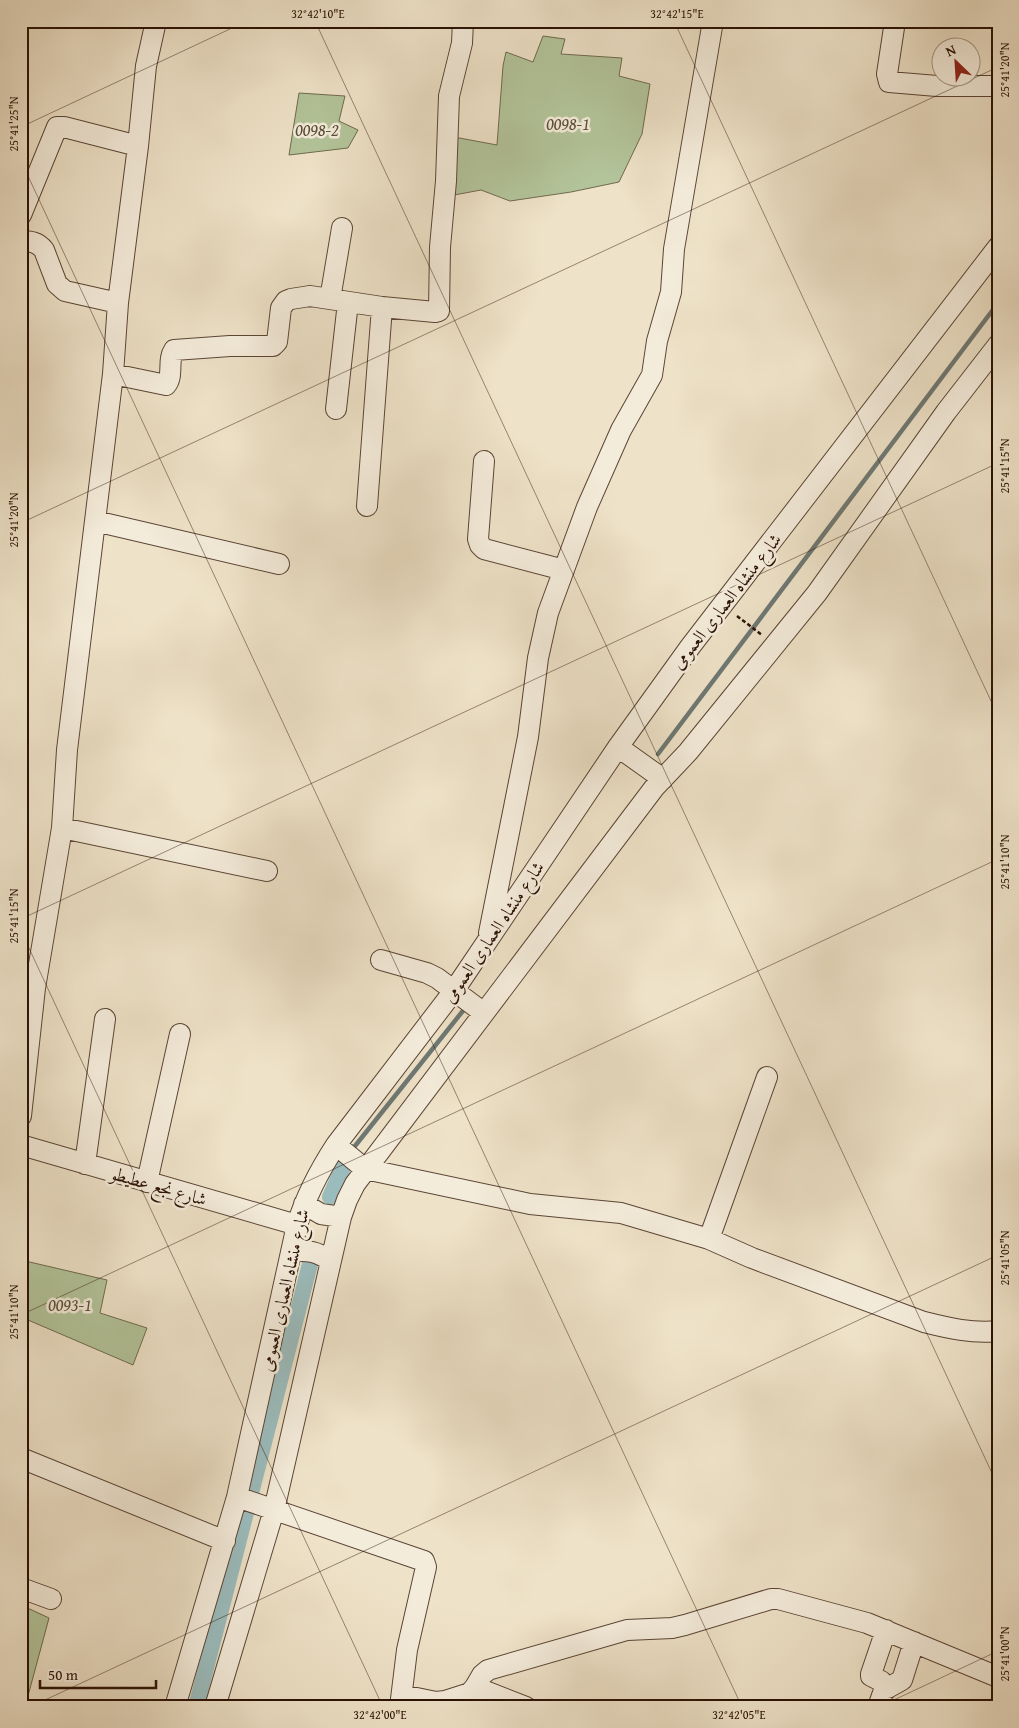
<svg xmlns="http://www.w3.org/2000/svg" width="1019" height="1728" font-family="'Gentium Book Plus',Amiri,serif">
<rect width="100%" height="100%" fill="#eee2c8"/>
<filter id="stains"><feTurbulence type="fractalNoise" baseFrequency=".004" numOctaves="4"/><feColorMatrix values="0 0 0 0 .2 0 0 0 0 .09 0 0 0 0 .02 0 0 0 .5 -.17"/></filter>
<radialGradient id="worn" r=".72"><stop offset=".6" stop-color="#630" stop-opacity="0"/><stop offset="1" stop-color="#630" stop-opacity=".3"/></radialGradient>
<path fill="#b3c49a" stroke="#6e6a4f" d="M543 36 565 39 561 54 622 58 619 76 650 84 642 134 619 182 571 192 510 201 481 190 438 198V134L497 145 503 66 506 52 533 62Z
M299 93 345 96 339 121 358 130 348 148 289 155Z
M21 1260 107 1280 100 1313 147 1328 133 1365 21 1317Z
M21 1605 49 1618 25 1707H21Z"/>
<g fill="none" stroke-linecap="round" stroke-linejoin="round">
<path stroke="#6e7873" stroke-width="4.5" d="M658 754 998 303
M355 1146 466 1007"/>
<path stroke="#9bbcbd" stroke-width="16" d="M330 1197 346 1160
M196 1707 310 1264"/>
<defs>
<path id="minor" d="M895 21 887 74 889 82 937 86H998
M21 215 57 127H64L138 146
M21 241C30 241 38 242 44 250L57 284 65 291 118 303
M330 299 342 228
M113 374 166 385C174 376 167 360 174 350L230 346H273L277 342 281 308 286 301 291 299 310 296 382 307 435 312 439 311 440 247 446 181 449 96 462 43 463 21
M336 409 348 302
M484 461 478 539 480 545 484 549 564 570
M367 506 382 307
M95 521 279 564
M618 747 663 779
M62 828 267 871
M489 933 528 737 538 658 548 613 587 507 621 430 652 375 657 341 671 292 674 249 713 21
M381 960 427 973 437 978 484 1013
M21 1116 35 988 62 828 67 750 113 374 118 303 138 146 146 66 156 21
M21 1145 297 1225
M336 1145 365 1169 530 1204 621 1213 709 1239 752 1258 924 1322C948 1328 973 1334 998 1331
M85 1164 105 1019
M147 1182 180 1034
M304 1204 321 1214 341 1217
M709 1239 767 1077
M291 1252C307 1249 318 1252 331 1261
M21 1458 225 1541
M237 1497 424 1561 426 1567 407 1650 400 1707
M21 1588 51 1599
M886 1630 871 1674V1676L881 1681 888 1688
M475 1687 526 1707
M402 1695 436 1702 445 1701 470 1693 475 1687 482 1675 488 1670 627 1630 672 1628 685 1625 771 1599H778L867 1623 998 1677
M175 1707 237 1497 297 1225C306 1196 319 1171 336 1145L453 992 618 747 690 647 998 247
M215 1707 274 1510 341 1217 347 1200 355 1184 654 788 688 752 817 593 946 412 998 345
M878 1707 884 1690 902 1680 914 1642"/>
</defs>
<use href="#minor" stroke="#5b4535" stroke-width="22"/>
<path stroke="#2a1104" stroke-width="2.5" stroke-dasharray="4 2.5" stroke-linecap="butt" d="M737 616 762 635"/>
<use href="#minor" stroke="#f4ecdb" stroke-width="20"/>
</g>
<path fill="none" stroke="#2a1104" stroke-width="1" stroke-opacity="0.45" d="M315 21 998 1486M674 21 998 716M21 127 247 21M21 161 742 1707M21 523 998 67M21 919 998 463M21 931 383 1707M21 1315 998 859M21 1700 24 1707M30 1707 998 1255M879 1707 998 1651"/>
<g text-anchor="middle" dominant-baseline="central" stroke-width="5" stroke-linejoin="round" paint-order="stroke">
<g font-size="18" font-style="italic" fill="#5a5038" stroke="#f4ecdb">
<text x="568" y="123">0098-1</text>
<text x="317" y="129">0098-2</text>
<text x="70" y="1304">0093-1</text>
</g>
<g font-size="18" fill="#2a1104" stroke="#f4ecdb">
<text transform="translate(726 601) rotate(-52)">شارع منشاه العمارى العمومى</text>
<text transform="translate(493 932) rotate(-56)">شارع منشاه العمارى العمومى</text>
<text transform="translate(159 1186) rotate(16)">شارع نجع عطيطو</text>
<text transform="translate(284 1290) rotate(-77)">شارع منشاه العمارى العمومى</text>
</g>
</g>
<rect width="1019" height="1728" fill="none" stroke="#eee2c8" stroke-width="55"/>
<g transform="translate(956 62) rotate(335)"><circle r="24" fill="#f4ecdb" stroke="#a39485"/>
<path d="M0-4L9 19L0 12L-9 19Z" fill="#8f2418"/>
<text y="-8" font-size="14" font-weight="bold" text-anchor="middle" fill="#2a1104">N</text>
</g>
<path d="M40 1680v8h116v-8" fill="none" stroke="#2a1104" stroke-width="2.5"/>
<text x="48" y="1680" font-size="15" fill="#2a1104" stroke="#f4ecdb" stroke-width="4" paint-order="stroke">50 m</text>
<rect x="28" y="28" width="964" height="1672" fill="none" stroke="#2a1104" stroke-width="2"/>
<g font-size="12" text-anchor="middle" fill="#2a1104">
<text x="318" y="18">32°42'10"E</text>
<text x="677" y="18">32°42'15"E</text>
<text transform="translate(1005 70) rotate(-90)" y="4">25°41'20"N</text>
<text transform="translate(14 124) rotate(-90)" y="4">25°41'25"N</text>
<text transform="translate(1005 466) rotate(-90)" y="4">25°41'15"N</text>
<text transform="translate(14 520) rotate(-90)" y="4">25°41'20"N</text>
<text transform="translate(1005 862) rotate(-90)" y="4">25°41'10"N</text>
<text transform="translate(14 916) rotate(-90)" y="4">25°41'15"N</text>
<text transform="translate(1005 1258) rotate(-90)" y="4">25°41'05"N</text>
<text transform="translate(14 1312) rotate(-90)" y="4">25°41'10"N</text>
<text transform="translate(1005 1654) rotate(-90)" y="4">25°41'00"N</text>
<text x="380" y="1719">32°42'00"E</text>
<text x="739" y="1719">32°42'05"E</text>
</g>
<rect width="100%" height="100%" filter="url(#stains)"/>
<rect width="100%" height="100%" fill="url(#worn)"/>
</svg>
